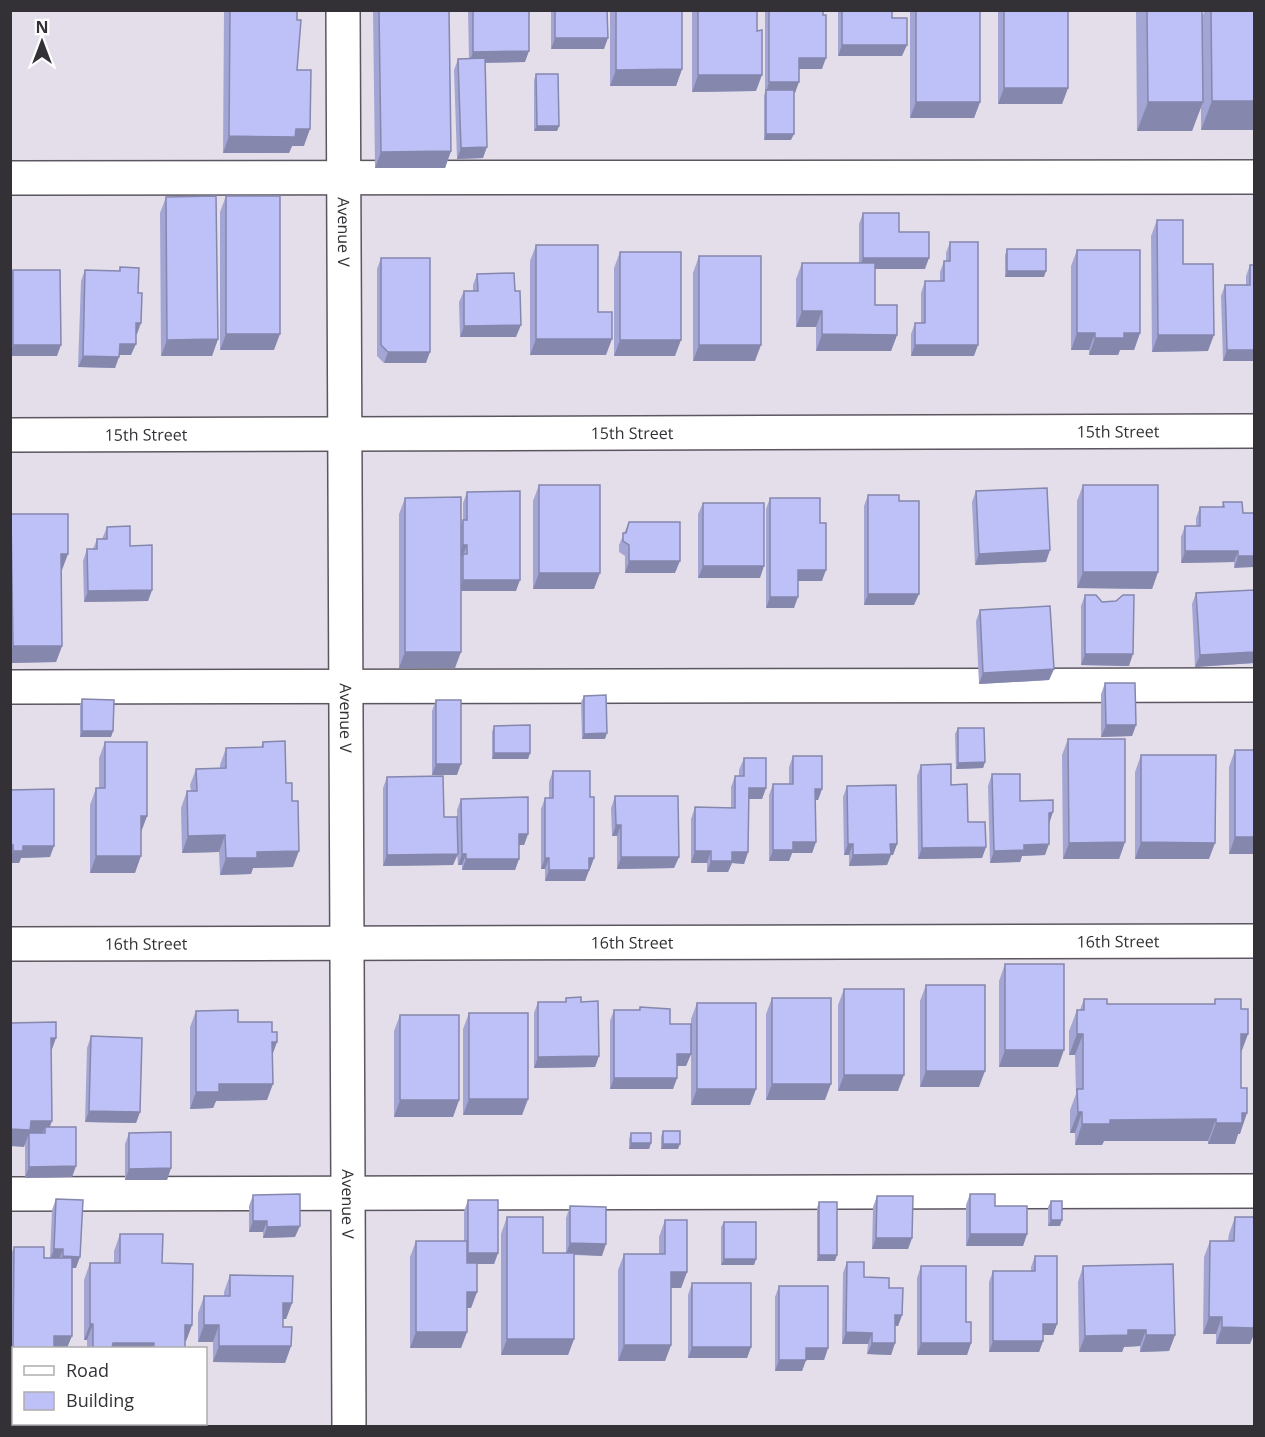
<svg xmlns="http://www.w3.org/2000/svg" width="1265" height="1437" font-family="'Open Sans',sans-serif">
<rect width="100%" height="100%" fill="#e4deea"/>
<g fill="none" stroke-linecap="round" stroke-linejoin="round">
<defs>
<g id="minor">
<path id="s1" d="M343 10 349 1426"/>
<path d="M10 178 1254 177"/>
<path id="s2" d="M10 435 1254 431"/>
<path d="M10 687 1254 685"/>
<path id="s3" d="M10 944 1254 941"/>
<path d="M10 1194 1254 1191"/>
</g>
</defs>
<use href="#minor" stroke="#5c5660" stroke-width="36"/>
<use href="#minor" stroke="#fff" stroke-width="33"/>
</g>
<path fill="#a3a6d4" d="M224 10H297V70L304 146H292L289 153H223Z
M373 10H449L451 151 445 168H375Z
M468 10H529L525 62 485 63 483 158 457 159 454 70 458 59H469Z
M551 10H607L604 49H551Z
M610 10H682V69L676 86H610Z
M692 10H757L756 91 692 92Z
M765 10H823L822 69H799L795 93H794L791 140H764V96L765 92Z
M838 10H892V18L902 56H838Z
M910 10H980V102L974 118H910Z
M998 10H1068V88L1062 104H998Z
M1136 10H1202V17L1205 10H1254V130H1201V107L1192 131H1137Z
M536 74 559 126 557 131H534V80Z
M226 196 274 350H220V212Z
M166 197 218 339 212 356H161L160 213Z
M863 213 899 232 925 269H875V305L897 335 891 351H816V327H796V279L802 263H859V224Z
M1157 220 1183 264 1208 351 1152 352 1151 236Z
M950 242 974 356H911V334L915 323H921V293L925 281H940V272L944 261H946V253Z
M536 245 598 312 606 355H530V261Z
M1007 249 1044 277H1005V255Z
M1077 250 1140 333 1134 350H1120L1118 355H1089V350H1071V266Z
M620 252 675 356H614V268Z
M699 256 755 361H693V273Z
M381 258 426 363H384L377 356V269Z
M1250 265 1254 361H1223L1221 296 1225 285H1246V276Z
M120 267 137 334H136L131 355H119L115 368 78 367 81 281 85 270 119 271Z
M13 270 57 356H10V277Z
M477 274 516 337H460L459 302 464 291H473V285Z
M539 485 594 589H533V501Z
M1083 485 1158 572 1152 589 1077 588V501Z
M976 491 1046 562 975 565 972 502Z
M467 492 516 591H461L455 668H399V514L405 498 461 524 463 520V503Z
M868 495 899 501 914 605H864V506Z
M770 498 822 581H798L794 608H766V509Z
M1223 502 1243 513H1254L1234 568V562L1181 563V537L1185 526H1196V518L1200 507H1222Z
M703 503 760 578H698V514Z
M11 514 62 570V646L56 662 10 663Z
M629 522 675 573H625V556L619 552V545Z
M107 527 130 546 152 590 148 601 84 602 83 561 87 549H93L97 539H102Z
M1254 590V663L1195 667 1192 604 1196 593Z
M1085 595 1102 602 1116 601 1129 666 1081 665V606Z
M980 610 1054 669 1049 680 979 684 976 621Z
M1105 683 1136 725 1132 736 1101 737V694Z
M584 696 605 739H582L581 702Z
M82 699 113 731 111 737H80V705Z
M436 700 457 775H432V711Z
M494 726 530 753 528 759H492V732Z
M958 728 985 762 983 768 956 769 955 734Z
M1068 739 1125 842 1119 859H1063L1062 755Z
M105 742 147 816 141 832 135 873H90V805L96 788H99V758Z
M263 742 286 783 293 867 253 868 251 874 220 875 219 852 182 853 181 808 187 791H191L190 785 196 769 220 768V765L226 748 261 747Z
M1235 750 1254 854H1229V767Z
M1141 755 1209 859H1135V772Z
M793 756 822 789 818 800H815L816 842 812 853H792L789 861H769V795L773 784H789V767Z
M744 758 766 788 762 799H749L748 852 744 864 732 863 728 872H707V863H691V819L695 807 731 808V787L735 776H739V770Z
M921 765 951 785 968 822 986 847 982 858 918 859 917 776Z
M553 771 590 797 594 858 585 881H545V869H541V809L545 798H549V782Z
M992 774 1020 801 1049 823 1045 855 1022 856 1020 862 990 863 988 786Z
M387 777 444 817 457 843V810L461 799 528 834 524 845H519V859L515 870H462V865H458L457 854 453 865 383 866V788Z
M847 786 897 844 893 855H891L887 865 849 866V855H844L843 797Z
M10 790 50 857 21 858 19 863H10Z
M615 796 679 857 674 868 617 869V836H612L611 808Z
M1005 964 1058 1067H999V981Z
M926 985 979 1087H920V1001Z
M844 989 898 1091H838V1005Z
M566 998 581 1002 599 1056 595 1067 534 1068V1013L538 1002H565Z
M772 998 825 1100H766V1014Z
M1084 999 1107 1004H1214L1215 999 1241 1009 1248 1034 1241 1053 1240 1134H1238L1235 1144H1208V1141H1104L1102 1145H1075V1133H1070V1110L1076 1094 1075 1055H1069V1031L1077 1010H1080Z
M697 1003 756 1089 750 1105H691V1019Z
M640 1007 670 1024 691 1054 686 1066H677V1078L673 1089H610V1021L614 1010H639Z
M196 1011 273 1053 267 1100 216 1101 213 1108 190 1109V1027Z
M469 1013 528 1099 522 1115H463V1029Z
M400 1015 459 1100 453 1117H394V1031Z
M91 1036 140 1112 136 1123 85 1122 87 1048Z
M51 1052 50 1127 76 1166 72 1177 25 1178V1144L24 1147Z
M663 1131 678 1149H661V1137Z
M129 1133 171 1168 167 1180H125V1144Z
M631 1133 651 1143 649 1149H629V1139Z
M970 1194 1027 1234 1023 1246H966V1205Z
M253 1195 295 1237 263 1238V1232H249V1206Z
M877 1196 912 1238 908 1249H872L873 1207Z
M56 1199 76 1268H72L14 1348V1367H10V1257L14 1247 44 1258H50L52 1210Z
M468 1200 498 1253 494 1264H477V1292L471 1308H467V1332L461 1348H410V1257L416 1241H464V1211Z
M1051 1201 1060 1226H1048V1207Z
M819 1202 835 1261H817V1208Z
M570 1206 602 1256 574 1255V1339L568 1355H501V1234L507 1217 543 1253H566V1218Z
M1235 1217 1254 1334 1250 1344H1216V1334H1203L1204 1257 1210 1241H1228L1229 1234Z
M665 1220 687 1272 681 1288H671V1345L665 1361H618V1270L624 1254H659V1237Z
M724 1222 756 1259 754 1265H721V1227Z
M120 1234 162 1263 192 1325 186 1341H185V1348H87V1340H84V1280L90 1263H114V1251Z
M1035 1256 1057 1324 1053 1335H1043V1341L1039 1352H989V1282L993 1271H1031V1267Z
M847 1262 864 1277 889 1288 902 1315 898 1326H895V1343L891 1355 867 1354 868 1344H842L843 1273Z
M921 1266 971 1343 967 1355H917V1278Z
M1083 1266 1175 1335 1169 1351 1140 1352V1346L1124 1347 1122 1352H1079L1078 1282Z
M230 1275 292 1303 286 1319H283V1327L291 1346 285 1363 213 1362V1342H198V1313L204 1296H224V1292Z
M692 1283 751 1347 747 1358H688V1295Z
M779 1286 828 1348 824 1360H806L802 1371H775V1297Z"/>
<path fill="#8587ad" d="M555 38H608L604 49H551Z
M842 45H907L902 56H838Z
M529 51 525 62 469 63 473 52Z
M799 58H826L822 69H795Z
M682 69 676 86H610L616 70Z
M698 75H762L756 91 692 92Z
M769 82H799L795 93H766Z
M1004 88H1068L1062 104H998Z
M1212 101H1254V130H1201Z
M916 102H980L974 118H910Z
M1148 102H1203L1192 131H1137Z
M537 126H559L557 131H534Z
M296 129H310L304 146H292L289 153H223L229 136Z
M766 134H794L791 140H764Z
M487 147 483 158 457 159 461 148Z
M451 151 445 168H375L381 152Z
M863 258H929L925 269H859Z
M1007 271H1046L1044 277H1005Z
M802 311H822L816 327H796Z
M136 323H141L137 334H132Z
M521 325 516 337H460L464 326Z
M1077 333H1095L1089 350H1071Z
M1124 333H1140L1134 350H1120L1118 355H1089L1095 338Z
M226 334H280L274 350H220Z
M822 334 897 335 891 351H816Z
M1158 335H1214L1208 351 1152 352Z
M218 339 212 356H161L167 340Z
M536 339H612L606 355H530Z
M620 340H681L675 356H614Z
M120 344H136L131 355H116Z
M13 345H61L57 356H10V353Z
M699 345H761L755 361H693Z
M915 345H978L974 356H911Z
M1227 350H1254V361H1223Z
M388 352H430L426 363H384Z
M83 356 119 357 115 368 78 367Z
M463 545H467L463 555V554V556H458Z
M1050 550 1046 562 975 565 979 554Z
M1185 551H1238L1234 562 1181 563Z
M61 554H68L62 570H55Z
M1238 556H1254V567L1234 568Z
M629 561H680L675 573H625Z
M703 566H764L760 578H698Z
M798 570H826L822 581H794Z
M1083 572H1158L1152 589 1077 588Z
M539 573H600L594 589H533Z
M463 580H520L516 591H459Z
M152 590 148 601 84 602 88 591Z
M868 594H919L914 605H864Z
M770 597H798L794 608H766Z
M13 646H62L56 662 10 663V652Z
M405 652H461L455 668H399Z
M1254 652V663L1195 667 1200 655Z
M1085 654H1133L1129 666 1081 665Z
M1054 669 1049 680 979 684 983 673Z
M1106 725H1136L1132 736 1101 737Z
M82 731H113L111 737H80Z
M607 733 605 739H582L584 734Z
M494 753H530L528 759H492Z
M985 762 983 768 956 769 958 763Z
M436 764H461L457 775H432Z
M749 788H766L762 799H744Z
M815 789H822L818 800H811Z
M1053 812 1049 824V813Z
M141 816H147L141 832Z
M616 825H621L617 836H612Z
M519 834H528L524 845H515Z
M225 835 219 852 182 853 188 836Z
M1235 837H1254V854H1229Z
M793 842H816L812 853H792L789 861H769L773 850Z
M1125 842 1119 859H1063L1069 843Z
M1141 842 1215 843 1209 859H1135Z
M848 844H853L849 855H844Z
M890 844H897L893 855H891L887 865 849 866 853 855Z
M1049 844 1045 855 1022 856 1020 862 990 863 994 851 1024 845Z
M23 846H54L50 857 21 858 19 863H10V858L13 851Z
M986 847 982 858 918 859 922 848Z
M299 851 293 867 253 868 251 874 220 875 226 858 257 852Z
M695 851H711L707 863H691Z
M732 852H748L744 864 732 863 728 872H707L711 861Z
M458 854 453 865 383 866 387 855Z
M462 854H466L462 865H458Z
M96 856H141L135 873H90Z
M621 857H679L674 868 617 869Z
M545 858H549L545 869H541Z
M589 858H594L590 869H585Z
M466 859H519L515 870H462Z
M549 870H589L585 881H545Z
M1077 1034H1083L1075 1055H1069Z
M1241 1034H1248L1240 1055Z
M51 1038H56L50 1055Z
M272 1042H277L271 1059Z
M1005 1050H1064L1058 1067H999Z
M677 1054H691L686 1066H673Z
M599 1056 595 1067 534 1068 538 1057Z
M926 1071H985L979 1087H920Z
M844 1075H904L898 1091H838Z
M614 1078H677L673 1089H610Z
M219 1084H273L267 1100 216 1101 213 1108 190 1109 196 1092Z
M772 1084H831L825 1100H766Z
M697 1089H756L750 1105H691Z
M469 1099H528L522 1115H463Z
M400 1100H459L453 1117H394Z
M89 1111 140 1112 136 1123 85 1122Z
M1078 1112H1082L1075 1133H1070Z
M1242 1113H1247L1240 1134H1238L1235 1144H1208L1216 1123Z
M1216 1119 1208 1141H1104L1102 1145H1075L1082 1124 1110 1120Z
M31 1121H52L46 1137 45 1127 41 1137 29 1133 24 1147 10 1146V1129Z
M631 1143H651L649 1149H629Z
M663 1144H680L678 1149H661Z
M76 1166 72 1177 25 1178 29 1167Z
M171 1168 167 1180H125L129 1169Z
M1051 1220H1062L1060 1226H1048Z
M253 1221H267L263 1232H249Z
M300 1226 295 1237 263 1238 267 1227Z
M970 1234H1027L1023 1246H966Z
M876 1238H912L908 1249H872Z
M570 1243 606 1244 602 1256 566 1254Z
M54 1249H63L59 1260H50Z
M468 1253H498L494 1264H464Z
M819 1255H837L835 1261H817Z
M63 1256 80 1257 76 1268H59Z
M724 1259H756L754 1265H721Z
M671 1272H687L681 1288H665Z
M467 1292H477L471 1308H461Z
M283 1303H292L286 1319H277Z
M895 1315H902L898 1326H891Z
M1209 1317H1222L1216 1334H1203Z
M1254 1322V1334L1250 1344H1216L1222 1327Z
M90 1324H93L87 1340H84Z
M1043 1324H1057L1053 1335H1039Z
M185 1325H192L186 1341H179Z
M204 1325H219L213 1342H198Z
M1128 1330H1146L1140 1346 1124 1347 1122 1352H1079L1085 1336Z
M416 1332H467L461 1348H410Z
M846 1332 872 1333 868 1344H842Z
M1146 1335H1175L1169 1351 1140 1352Z
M54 1336H72L67 1348H49Z
M507 1339H574L568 1355H501Z
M993 1341H1043L1039 1352H989Z
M113 1343H154L152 1348H93Z
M872 1343H895L891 1355 867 1354Z
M921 1343H971L967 1355H917Z
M624 1345H671L665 1361H618Z
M219 1346H291L285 1363 213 1362Z
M692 1347H751L747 1358H688Z
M806 1348H828L824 1360H802Z
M13 1351 14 1367H10V1358Z
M779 1360H806L802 1371H775Z"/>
<path fill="#bec1f7" stroke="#8587ad" stroke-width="1.5" d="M230 10H297V20H301L297 70H311L310 129H296L295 137 229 136Z
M379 10H449L451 151 381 152Z
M473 10H529V51L473 52Z
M555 10H607L608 38H555Z
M616 10H682V69L616 70Z
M698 10H757V31L762 30V75H698Z
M769 10H823V15H826V58H799V82H769Z
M842 10H892V18H907V45H842Z
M916 10H980V102H916Z
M1004 10H1068V88H1004Z
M1147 10H1202L1203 102H1148Z
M1211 10H1254V101H1212Z
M485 58 487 147 461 148 458 59Z
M536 74H558L559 126H537Z
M766 90H794V134H766Z
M216 196 218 339 167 340 166 197Z
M226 196H280V334H226Z
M863 213H899V232H929V258H863Z
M1157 220H1183V264H1213L1214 335H1158Z
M950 242H978V345H915V323H925V281H944V261H950Z
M536 245H598V312H612V339H536Z
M1007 249H1046V271H1007Z
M1077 250H1140V333H1124V338H1095V333H1077Z
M620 252H681V340H620Z
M699 256H761V345H699Z
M381 258H430V352H388L381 345Z
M802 263H875V305H897V335L822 334V311H802Z
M1250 265H1254V350H1227L1225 285H1250Z
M120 267 139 268 138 293H142L141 323H136V344H120L119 357 83 356 85 270 120 271Z
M13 270H60L61 345H13Z
M514 273 515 291H520L521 325 464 326V291H478L477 274Z
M539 485H600V573H539Z
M1083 485H1158V572H1083Z
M1047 488 1050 550 979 554 976 491Z
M520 491V580H463V554H467V545H463V520H467V492Z
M868 495H899V501H919V594H868Z
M461 497V652H405V498Z
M770 498H820V523H826V570H798V597H770Z
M1223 502H1242L1243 513H1254V556H1238V551H1185V526H1200V507H1224Z
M703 503H764V566H703Z
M11 514H68V554H61L62 646H13Z
M629 522H680V561H629V545L623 541V533H626Z
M130 526V546L152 545V590L88 591 87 549H97V539H107V527Z
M1254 590V652L1200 655 1196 593Z
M1085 595H1096L1102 602 1116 601 1123 595H1134L1133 654H1085Z
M1050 606 1054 669 983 673 980 610Z
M1105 683H1135L1136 725H1106Z
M606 695 607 733 584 734V696Z
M82 699 114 700 113 731H82Z
M436 700H461V764H436Z
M530 725V753H494V726Z
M958 728H984L985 762 958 763Z
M1068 739H1125V842L1069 843Z
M285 741 286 783H292V801H298L299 851 257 852V858H226L225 835 188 836 187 791H197L196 769 226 768V748L263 747V742Z
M105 742H147V816H141V856H96V788H105Z
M1235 750H1254V837H1235Z
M1141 755H1216L1215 843 1141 842Z
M793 756H822V789H815L816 842H793V850H773V784H793Z
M744 758H766V788H749L748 852H732V861H711V851H695V807L735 808V776H744Z
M951 764V785L967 784 968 822H985L986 847 922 848 921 765Z
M553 771H590V797H594V858H589V870H549V858H545V798H553Z
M992 774H1020V801L1053 800V812L1049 813V844L1024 845V850L994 851Z
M443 776 444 817H457L458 854 387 855V777Z
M896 785 897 844H890L891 854 853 855V844H848L847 786Z
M54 789V846H23V851H13V845H10V790Z
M615 796H678L679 857H621V825H616Z
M528 797V834H519V859H466V854H462L461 799Z
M1005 964H1064V1050H1005Z
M926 985H985V1071H926Z
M844 989H904V1075H844Z
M581 997V1002L598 1001 599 1056 538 1057V1002H566V998Z
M772 998H831V1084H772Z
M1084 999H1107V1004H1215V999H1241V1009H1248V1034H1241V1088H1247V1113H1242V1123H1216V1119L1110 1120V1124H1082V1112H1078L1077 1089H1083V1034H1077V1010H1084Z
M697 1003H756V1089H697Z
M640 1007 670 1009V1024H691V1054H677V1078H614V1010H640Z
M238 1010V1022H272V1032H277V1042H272L273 1084H219V1092H196V1011Z
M469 1013H528V1099H469Z
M400 1015H459V1100H400Z
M56 1022V1038H51L52 1121H31L30 1130 10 1129V1023Z
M91 1036 142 1038 140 1112 89 1111Z
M45 1127H76V1166L29 1167V1133H45Z
M663 1131H680V1144H663Z
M171 1132V1168L129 1169V1133Z
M631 1133H651V1143H631Z
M300 1194V1226L267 1227V1221H253V1195Z
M970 1194H995V1206H1027V1234H970Z
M877 1196H913L912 1238H876Z
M56 1199 83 1200 80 1257 63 1256V1249H54Z
M468 1200H498V1253H468Z
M1051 1201H1062V1220H1051Z
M819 1202H837V1255H819Z
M570 1206 606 1207V1244L570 1243Z
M507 1217H543V1253H574V1339H507Z
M1235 1217H1254V1328L1222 1327V1317H1209L1210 1241H1234Z
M665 1220H687V1272H671V1345H624V1254H665Z
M724 1222H756V1259H724Z
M120 1234H163L162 1263 193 1264 192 1325H185V1348H154V1343H113L112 1348H93V1324H90V1263H120Z
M416 1241H467V1263H477V1292H467V1332H416Z
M14 1247H44V1258H72V1336H54V1348H14L13 1351Z
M1035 1256H1057V1324H1043V1341H993V1271H1035Z
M847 1262H864V1277L889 1278V1288H903L902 1315H895V1343H872V1333L846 1332Z
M1173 1264 1175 1335H1146V1330H1128V1335L1085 1336 1083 1266Z
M921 1266H966V1322H971V1343H921Z
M230 1275 293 1276 292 1303H283V1327H292L291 1346H219V1325H204V1296H230Z
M692 1283H751V1347H692Z
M779 1286H828V1348H806V1360H779Z"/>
<g text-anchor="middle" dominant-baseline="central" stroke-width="4.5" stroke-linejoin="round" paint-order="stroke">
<g font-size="16" fill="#343136" stroke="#fff">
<text stroke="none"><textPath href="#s1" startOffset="222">Avenue V</textPath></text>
<text stroke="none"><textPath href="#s2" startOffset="1108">15th Street</textPath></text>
<text stroke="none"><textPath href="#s2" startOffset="622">15th Street</textPath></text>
<text stroke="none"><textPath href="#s2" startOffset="136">15th Street</textPath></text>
<text stroke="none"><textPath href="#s1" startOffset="708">Avenue V</textPath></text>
<text stroke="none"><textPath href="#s3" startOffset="1108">16th Street</textPath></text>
<text stroke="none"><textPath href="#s3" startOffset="622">16th Street</textPath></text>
<text stroke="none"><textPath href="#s3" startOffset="136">16th Street</textPath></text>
<text stroke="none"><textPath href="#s1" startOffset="1194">Avenue V</textPath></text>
</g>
</g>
<rect width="1265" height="1437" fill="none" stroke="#343136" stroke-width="24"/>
<rect x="12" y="1347" width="195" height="78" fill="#ffffff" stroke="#aeadaf" stroke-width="1.5"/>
<rect x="24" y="1366" width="30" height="9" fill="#ffffff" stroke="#aeadaf" stroke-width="1.5"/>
<text x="66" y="1377" font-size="18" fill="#343136">Road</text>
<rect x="24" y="1392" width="30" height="18" fill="#bec1f7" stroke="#aeadaf" stroke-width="1.5"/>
<text x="66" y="1407" font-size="18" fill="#343136">Building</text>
<g transform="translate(42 42)" stroke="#ffffff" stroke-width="4.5" paint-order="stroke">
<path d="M0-4.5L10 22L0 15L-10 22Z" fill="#343136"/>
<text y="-9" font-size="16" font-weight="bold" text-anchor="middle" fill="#343136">N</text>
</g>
</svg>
